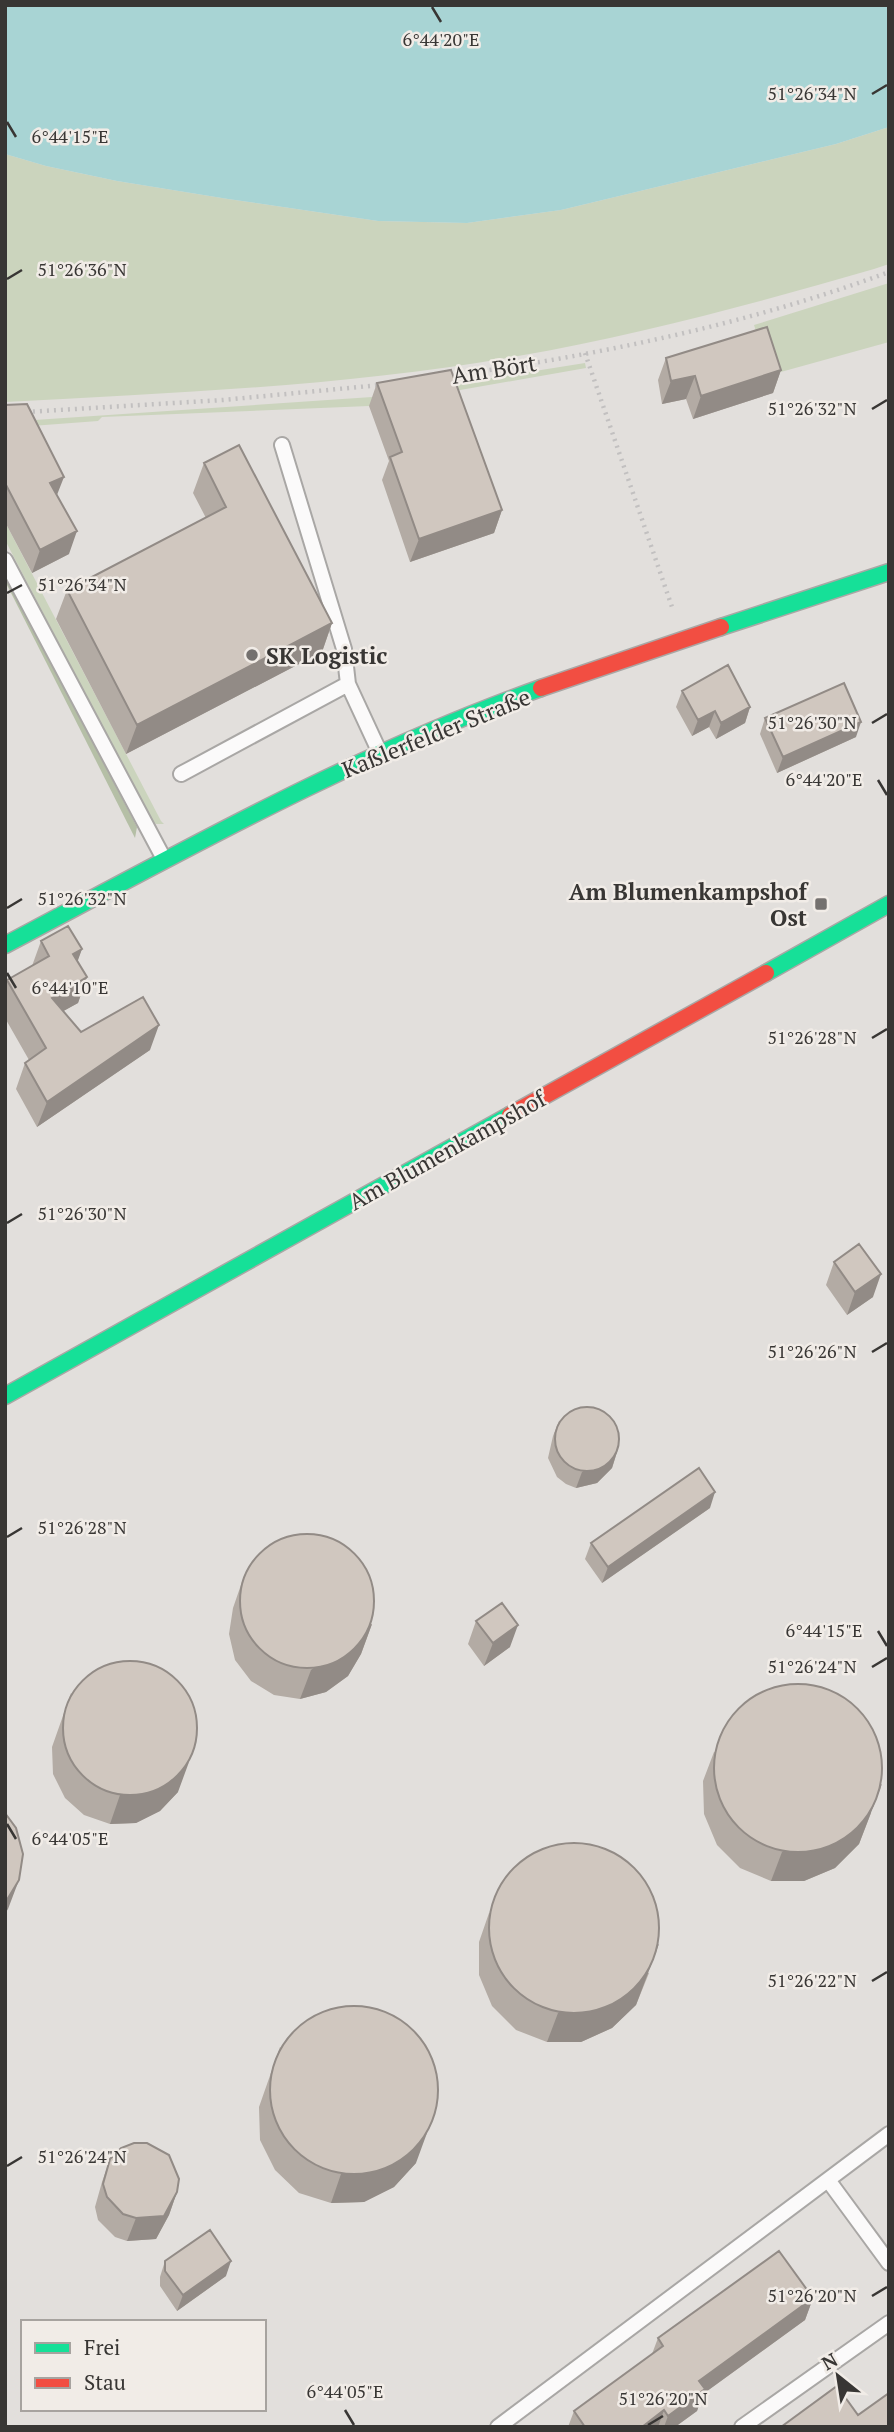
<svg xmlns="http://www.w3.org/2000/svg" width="894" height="2432" font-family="'PT Serif',serif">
<rect width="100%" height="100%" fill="#e2dfdc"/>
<path fill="#cbd4bd" d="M889 127V264L874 269C756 303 639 335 518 356 349 386 176 393 5 402V154L46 166 117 181 228 199 378 221 467 223 561 210 836 144Z
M889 283V342L770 375 754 325Z
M585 363 586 368 369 406 102 417 98 421 5 428V422L372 397Z
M5 522 161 821 164 824H156L151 820 5 540Z"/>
<path fill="#b5bfa6" d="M5 574 137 827 135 838 5 581Z"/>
<path fill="#a8d4d4" d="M5 5H889V127L836 144 561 210 467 223 378 221 228 199 117 181 46 166 5 154Z"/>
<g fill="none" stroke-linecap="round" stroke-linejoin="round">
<defs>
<path id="lane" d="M282 445 344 649 348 684 380 753
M5 560 164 859
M181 774 348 684
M828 2180 889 2263
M498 2427 889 2134
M742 2427 889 2323"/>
<path id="fast" d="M721 627 889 572
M5 945C181 852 353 755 541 688
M766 973 889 904
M5 1396 510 1115"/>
<path id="jam" d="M541 688 721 627
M510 1115 766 973"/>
</defs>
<use href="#lane" stroke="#a9a7a5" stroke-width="18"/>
<use href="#fast" stroke="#a9a7a5" stroke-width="19"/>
<use href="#jam" stroke="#a9a7a5" stroke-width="19"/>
<path stroke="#c2c0c0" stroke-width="4.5" stroke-dasharray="2 5" stroke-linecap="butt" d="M585 353 672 607
M448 376C595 356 749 324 889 272
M26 412 223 400 380 385"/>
<use href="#lane" stroke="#fbfafa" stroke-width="14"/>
<use href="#fast" stroke="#16e098" stroke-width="16"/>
<use href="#jam" stroke="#f24e42" stroke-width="16"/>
</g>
<path fill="#b3aba4" d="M666 358 781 370 773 393 693 419 686 399 662 404 658 380Z
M377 383 502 510 494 533 410 562 382 480 389 461 369 406Z
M5 405 69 554 32 573 5 522Z
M204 463 332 623 322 652 126 754 56 619 67 590 206 518 193 493Z
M682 691 750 707 745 723 716 739 709 727 692 736 676 707Z
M765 718 856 737 777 773 760 734Z
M41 941 82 949 77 961 87 977 78 1003 63 1011 81 1032 150 1050 37 1127 16 1089 25 1063 29 1060 5 1018V984L7 980 32 966Z
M834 1262 873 1297 847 1315 826 1285Z
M559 1421 617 1452 612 1468 597 1483 576 1488 566 1484 557 1477 548 1458 553 1436Z
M710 1508 602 1583 585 1559 591 1543Z
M243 1579 372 1624 361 1654 348 1676 326 1692 300 1699 274 1695 251 1681 235 1660 229 1634 233 1608Z
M476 1621 510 1647 484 1666 468 1644Z
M71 1693 178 1792 160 1811 136 1823 110 1824 84 1815 65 1798 53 1774 52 1747Z
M714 1752 871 1813 859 1844 835 1868 804 1881H771L740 1868 717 1845 704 1814 703 1781Z
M489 1913 649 1973 636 2005 612 2028 581 2042H547L516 2030 492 2006 479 1975V1942Z
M280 2047 416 2163 394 2187 364 2202 331 2203 299 2193 275 2170 260 2140 259 2107Z
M110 2159 177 2192 169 2215 156 2239 127 2241 115 2237 98 2220 95 2207 102 2182Z
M165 2261 226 2276 177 2311 160 2286V2277Z
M813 2298 805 2320 703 2394 697 2411 675 2427H568L574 2411 652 2354 658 2338Z"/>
<path fill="#928b86" d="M781 370 773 393 693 419 701 396Z
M695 376 686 399 662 404 671 381Z
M64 477 55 500 50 483Z
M502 510 494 533 410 562 419 539Z
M77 531 69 554 32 573 40 550Z
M332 623 322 652 126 754 137 725Z
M750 707 745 723 716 739 721 723Z
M715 711 709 727 692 736 698 720Z
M861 722 856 737 777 773 783 757Z
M82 949 73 974V954Z
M87 977 78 1003 42 1023 52 998Z
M159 1025 150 1050 37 1127 47 1102Z
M881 1274 873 1297 847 1315 855 1292Z
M617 1452 612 1468 597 1483 576 1488 582 1472Z
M715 1492 710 1508 602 1583 608 1567Z
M372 1624 361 1654 348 1676 326 1692 300 1699 311 1670Z
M518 1625 510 1647 484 1666 493 1643Z
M189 1762 178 1792 160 1811 136 1823 110 1824 120 1795Z
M882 1784 859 1844 835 1868 804 1881H771L782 1852Z
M19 1880 8 1909 5 1914V1903Z
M659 1944 636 2005 612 2028 581 2042H547L558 2013Z
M427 2133 416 2163 394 2187 364 2202 331 2203 341 2174Z
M177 2192 169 2215 156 2239 127 2241 136 2218Z
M231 2261 226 2276 177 2311 183 2295Z
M813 2298 805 2320 703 2394 697 2411 675 2427H664L668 2416 699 2381Z
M664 2410 658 2427H642Z"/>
<path fill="#d0c7bf" stroke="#928b86" stroke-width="2" d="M767 327 781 370 701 396 695 376 671 381 666 358Z
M451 370 502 510 419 539 390 457 402 452 377 383Z
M27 404 64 477 50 483 77 531 40 550 5 483V405Z
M239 445 332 623 137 725 67 590 226 507 204 463Z
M728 665 750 707 721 723 715 711 698 720 682 691Z
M844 683 861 722 783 757 765 718Z
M68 926 82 949 73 954 87 977 52 998 81 1032 143 997 159 1025 47 1102 25 1063 46 1048 7 980 49 956 41 941Z
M859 1244 881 1274 855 1292 834 1262Z
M555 1439a32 32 0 1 1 64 0a32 32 0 1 1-64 0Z
M699 1468 715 1492 608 1567 591 1543Z
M240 1601a67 67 0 1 1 134 0a67 67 0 1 1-134 0Z
M502 1603 518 1625 493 1643 476 1621Z
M63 1728a67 67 0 1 1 134 0a67 67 0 1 1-134 0Z
M714 1768a84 84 0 1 1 168 0a84 84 0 1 1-168 0Z
M5 1813 16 1828 23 1854 19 1880 5 1903Z
M489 1928a85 85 0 1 1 170 0a85 85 0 1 1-170 0Z
M270 2090a84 84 0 1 1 168 0a84 84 0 1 1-168 0Z
M134 2143H147L169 2155 179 2179 177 2192 164 2216 136 2218 123 2214 107 2197 103 2184 110 2159 121 2148Z
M210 2230 231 2261 183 2295 165 2271V2261Z
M779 2251 813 2298 699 2381 705 2389 668 2416 664 2410 642 2427H585L574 2411 663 2346 658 2338Z
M837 2386 858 2415 889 2393V2427H781Z"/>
<path fill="none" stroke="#383634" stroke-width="2.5" d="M432 7 441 22M872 94 887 85M7 122 16 137M7 279 22 270M872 409 887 400M7 593 22 585M872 723 887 714M878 780 887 795M7 908 22 899M7 973 16 988M872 1038 887 1029M7 1223 22 1214M872 1352 887 1343M7 1537 22 1528M878 1631 887 1646M872 1667 887 1658M7 1824 16 1839M872 1981 887 1972M7 2166 22 2157M872 2296 887 2287M345 2410 354 2425M648 2425 663 2416"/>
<g fill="#74716f" stroke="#f1ece7" stroke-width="2.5">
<circle cx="252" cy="655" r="7"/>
<rect x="814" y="897" width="14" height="14" rx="3.5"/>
</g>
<g text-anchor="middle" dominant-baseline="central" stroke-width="5" stroke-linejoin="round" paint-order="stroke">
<g font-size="23" fill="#383634" stroke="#f1ece7">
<text transform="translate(494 369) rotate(-9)">Am Bört</text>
<text transform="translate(436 733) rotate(-22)">Kaßlerfelder Straße</text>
<text transform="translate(447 1150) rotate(-29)">Am Blumenkampshof</text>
</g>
<g font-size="23" font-weight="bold" fill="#383634" stroke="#f1ece7" text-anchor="start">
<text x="266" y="655">SK Logistic</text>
<text x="807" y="891" text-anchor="end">Am Blumenkampshof<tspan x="807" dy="26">Ost</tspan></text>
</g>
</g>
<g font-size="18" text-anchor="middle" fill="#383634" stroke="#f1ece7" stroke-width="5" stroke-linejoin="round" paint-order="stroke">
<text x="441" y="46">6°44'20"E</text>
<text x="812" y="100">51°26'34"N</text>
<text x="70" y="143">6°44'15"E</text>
<text x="82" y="276">51°26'36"N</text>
<text x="812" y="415">51°26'32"N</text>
<text x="82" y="591">51°26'34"N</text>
<text x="812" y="729">51°26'30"N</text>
<text x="824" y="786">6°44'20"E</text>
<text x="82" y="905">51°26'32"N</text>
<text x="70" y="994">6°44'10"E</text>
<text x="812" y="1044">51°26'28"N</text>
<text x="82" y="1220">51°26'30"N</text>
<text x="812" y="1358">51°26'26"N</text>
<text x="82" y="1534">51°26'28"N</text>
<text x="824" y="1637">6°44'15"E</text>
<text x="812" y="1673">51°26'24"N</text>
<text x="70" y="1845">6°44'05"E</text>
<text x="812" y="1987">51°26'22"N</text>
<text x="82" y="2163">51°26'24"N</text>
<text x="812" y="2302">51°26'20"N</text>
<text x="345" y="2398">6°44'05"E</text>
<text x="663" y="2405">51°26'20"N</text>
</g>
<rect width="894" height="2432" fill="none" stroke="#383634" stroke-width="14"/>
<rect x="21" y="2320" width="245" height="91" fill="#f1ece7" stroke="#a7a39f" stroke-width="2"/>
<rect x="35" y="2343" width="35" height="10" fill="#16e098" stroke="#a7a39f" stroke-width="2"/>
<text x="84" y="2355" font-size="21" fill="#383634">Frei</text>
<rect x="35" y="2378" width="35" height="10" fill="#f24e42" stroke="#a7a39f" stroke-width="2"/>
<text x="84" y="2390" font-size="21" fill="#383634">Stau</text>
<g transform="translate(838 2376) rotate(330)" stroke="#f1ece7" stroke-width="5" paint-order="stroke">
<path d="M0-5L12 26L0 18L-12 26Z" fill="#383634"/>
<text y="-10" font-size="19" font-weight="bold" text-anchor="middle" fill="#383634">N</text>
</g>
</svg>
